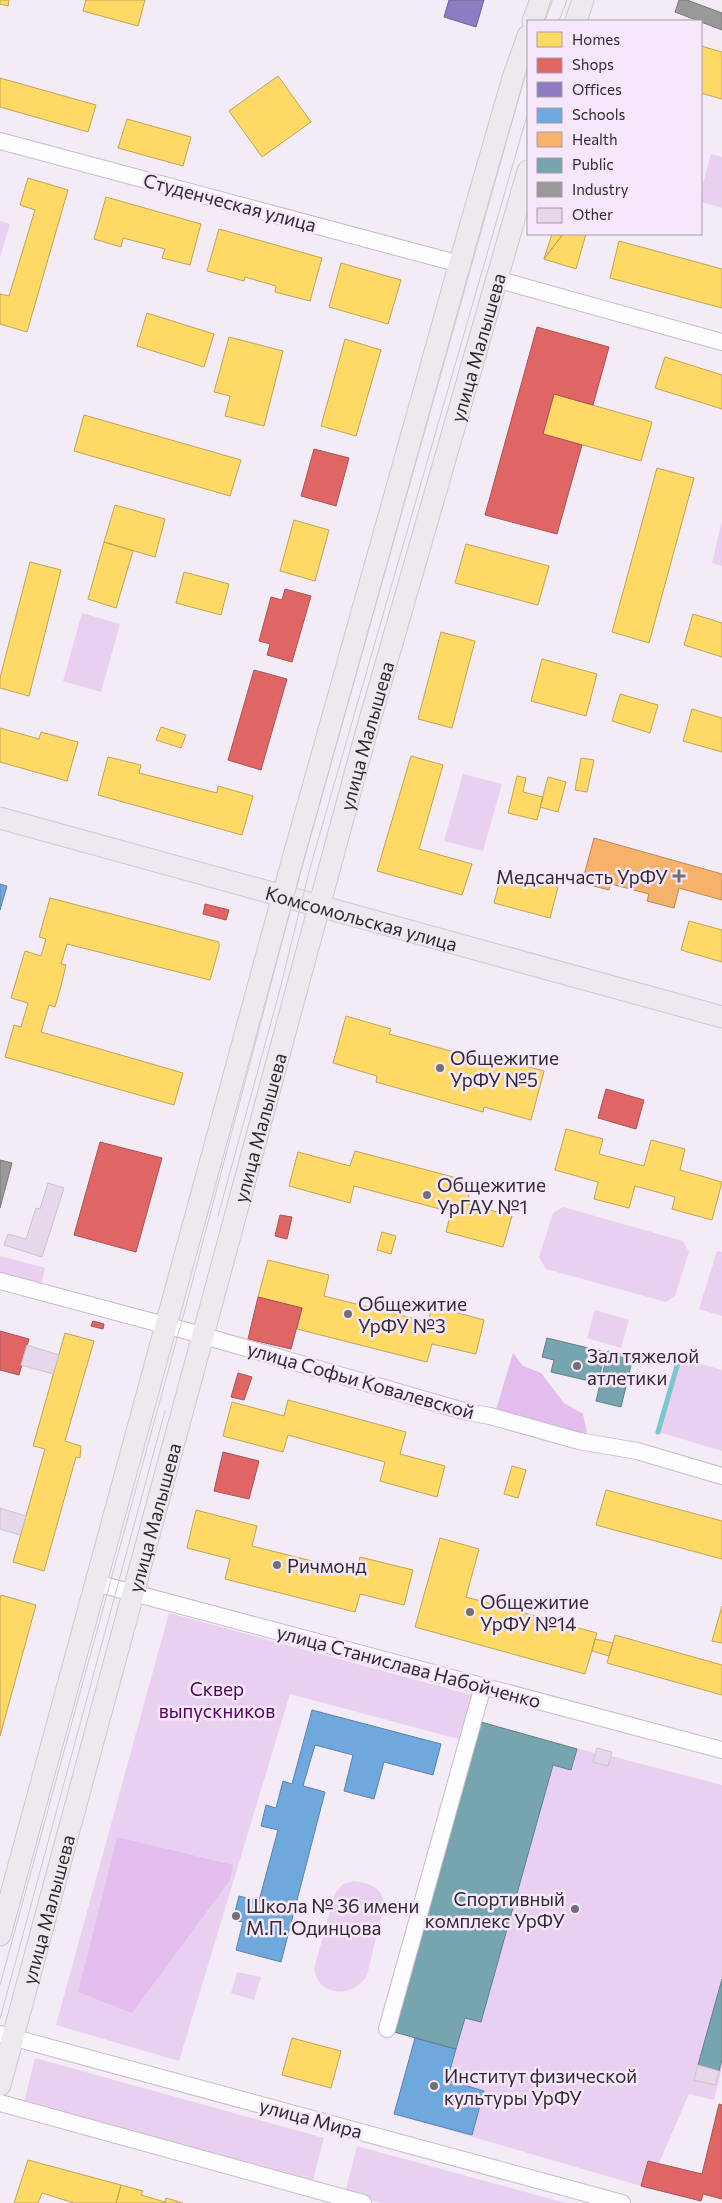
<svg xmlns="http://www.w3.org/2000/svg" width="722" height="2203" font-family="Commissioner,sans-serif">
<rect width="100%" height="100%" fill="#f3ebf6"/>
<path fill="#e9d0f0" d="M711 154 722 157V208L701 202V191Z
M0 221 10 224 0 257Z
M722 521V566L712 563Z
M82 613 120 624 101 692 63 681Z
M463 774 502 784 483 851 444 841Z
M563 1207 683 1241 689 1252 675 1296 666 1302 546 1269 539 1257 553 1213Z
M717 1251 722 1252V1316L699 1309Z
M0 1256 45 1268 41 1286 0 1275Z
M595 1310 629 1320 621 1348 587 1338Z
M681 1358 722 1370V1451L659 1432Z
M169 1613 472 1695 462 1740 290 1694 179 2061 56 2025Z
M481 1722 595 1753 597 1748 612 1752 611 1756 722 1785V2069L714 2100 689 2094 659 2163 648 2161 641 2186 394 2114 415 2038 394 2032Z
M354 1881C370 1883 383 1888 384 1905L367 1975C354 1998 319 1998 314 1969L335 1893 343 1884Z
M237 1972 261 1977 254 2000 231 1993Z
M35 2058 324 2138 313 2180 24 2102Z
M357 2146 566 2203H381L345 2193Z"/>
<path fill="#e2bded" d="M513 1353 523 1366 541 1373 564 1403 583 1414 588 1438 495 1413Z
M117 1837 233 1865 230 1880 132 2013 78 1992Z"/>
<path fill="#ffd966" stroke="#c1a456" d="M0 0H9L8 6 0 4Z
M86 0H145L138 26 83 11Z
M701 46 722 52V99L701 93Z
M278 76 311 122 262 157 229 111Z
M0 78 96 105 88 132 0 107Z
M127 119 191 137 183 166 118 148Z
M28 178 68 190 27 332 0 324V294L9 296 35 210 20 205Z
M106 197 201 224 190 265 162 258 165 249 123 238 121 247 94 239Z
M219 229 322 258 310 301 275 292 276 286 245 277 244 281 207 271Z
M552 234H563L544 259Z
M563 234H586L576 269 544 259Z
M619 241 722 269V308L610 278Z
M341 263 401 280 388 324 329 307Z
M147 313 214 334 204 367 137 346Z
M229 337 283 351 264 426 225 416 230 396 214 392Z
M345 339 381 350 356 436 321 426Z
M665 357 722 375V409L655 388Z
M554 394 652 422 641 461 543 434Z
M84 415 241 460 230 496 74 451Z
M657 468 694 478 649 643 612 632Z
M115 505 165 519 155 557 104 542Z
M294 520 329 530 315 581 280 571Z
M104 542 133 551 116 608 88 599Z
M466 544 549 566 538 605 455 583Z
M30 562 61 570 29 696 0 688V678Z
M184 572 229 584 221 615 176 603Z
M693 614 722 623V657L684 645Z
M441 632 475 641 452 728 418 719Z
M542 659 597 674 586 716 531 701Z
M620 694 658 705 650 733 612 721Z
M692 709 722 718V752L683 741Z
M161 727 186 735 181 748 156 740Z
M0 728 39 739 41 732 78 742 67 781 0 762Z
M411 756 443 765 419 849 472 864 462 895 377 871Z
M108 757 141 765 139 773 217 793 218 786 253 796 242 835 98 795Z
M581 758 594 760 587 792 575 790Z
M517 776 526 778 523 792 543 797 537 820 508 813Z
M548 777 566 782 558 812 540 807Z
M502 872 558 887 550 918 494 903Z
M50 898 219 942V948L210 980 67 944 61 964 66 965 61 986 55 1007 49 1005 41 1032 183 1073 174 1105 5 1057 14 1025 21 1027 28 1003 11 998 25 951 41 956 46 939 39 937Z
M689 921 722 930V962L681 950Z
M346 1016 391 1029 389 1034 498 1064 500 1059 544 1071 531 1120 484 1107 483 1112 376 1082 377 1076 333 1063Z
M566 1129 603 1139 599 1154 644 1166 651 1140 685 1149 680 1170 722 1182 712 1220 672 1209 675 1197 635 1186 629 1208 594 1199 598 1182 555 1170Z
M355 1151 472 1182 467 1204 512 1216 503 1247 446 1232 451 1212 354 1186 350 1203 289 1186 298 1152 350 1166Z
M382 1232 396 1236 391 1254 377 1250Z
M268 1260 329 1275 324 1296 428 1322 432 1306 484 1320 476 1354 432 1344 427 1362 297 1329 302 1308 258 1297Z
M65 1333 94 1341 65 1441 81 1446 80 1458 76 1457 44 1571 13 1562 45 1449 33 1446Z
M288 1400 406 1432 400 1454 445 1466 437 1497 380 1481 385 1462 288 1435 283 1452 223 1436 232 1402 284 1416Z
M512 1466 526 1470 518 1498 504 1494Z
M606 1490 722 1521V1559L596 1525Z
M196 1510 257 1526 252 1546 356 1572 360 1557 413 1570 404 1605 360 1594 355 1612 225 1579 230 1559 187 1548Z
M440 1538 479 1549 466 1597 597 1633 585 1674 415 1627Z
M1 1595 36 1605 0 1736V1598Z
M722 1606V1643L712 1641Z
M615 1635 722 1665V1695L607 1663Z
M595 1639 613 1643 609 1656 592 1651Z
M292 2038 341 2051 331 2088 282 2075Z
M28 2160 121 2185 116 2203H74L42 2193 38 2203H14Z
M121 2185 143 2191 141 2195 165 2202 166 2198 183 2203H116Z"/>
<path fill="#e06666" stroke="#ab5456" d="M537 327 609 347 593 405 554 394 543 434 582 445 557 534 485 515Z
M314 449 349 458 336 506 301 496Z
M285 589 311 596 292 662 267 655 270 644 259 641 271 597 282 600Z
M254 670 287 679 261 770 228 760Z
M205 904 229 910 226 920 203 914Z
M606 1089 644 1100 636 1129 598 1118Z
M100 1142 162 1158 136 1252 74 1235Z
M280 1215 292 1217 287 1239 275 1236Z
M258 1297 302 1308 291 1349 248 1339Z
M93 1321 104 1324 103 1329 91 1326Z
M0 1331 29 1339 19 1375 0 1370Z
M238 1373 252 1377 244 1400 231 1397Z
M223 1452 259 1461 249 1499 214 1491Z
M719 2104 722 2105V2199L703 2194 701 2201 641 2186 648 2161 702 2174Z"/>
<path fill="#8e7cc3" stroke="#726397" d="M449 0H484L476 27 444 17Z"/>
<path fill="#6fa8dc" stroke="#5c82a9" d="M0 884 7 886 0 910Z
M312 1710 441 1744 433 1775 384 1762 374 1799 344 1791 353 1755 315 1745 303 1786 325 1792 281 1962 236 1950 243 1922 233 1920 239 1896 259 1901 278 1830 261 1826 266 1805 276 1808 283 1781 292 1784Z
M415 2038 456 2049 447 2080 484 2091 472 2135 394 2114Z"/>
<path fill="#f6b26b" stroke="#bb895a" d="M594 838 722 874V900L679 888 674 908 647 901 649 894 611 884 609 890 582 883Z"/>
<path fill="#76a5af" stroke="#618089" d="M547 1338 605 1352 598 1383 551 1372 554 1360 542 1357Z
M608 1351 633 1357 621 1407 596 1401Z
M481 1722 577 1749 571 1770 553 1765 481 2022 465 2018 456 2049 394 2032Z
M722 1979V2059L719 2071 698 2065Z"/>
<path fill="#999" stroke="#7a787a" d="M679 0H687L722 13V30L675 12Z
M0 1160 12 1163 0 1208Z"/>
<g fill="none" stroke-linecap="round" stroke-linejoin="round">
<path stroke="#7ac7ce" stroke-width="5" d="M658 1432 679 1359"/>
</g>
<path fill="#e6d7ea" stroke="#cac4cc" d="M48 1183 64 1188 42 1257 4 1245 8 1234 26 1239 36 1208 40 1209Z
M27 1345 59 1355 53 1374 21 1365Z
M0 1508 26 1516 20 1535 0 1529Z
M597 1748 612 1752 608 1766 593 1762Z
M698 2065 719 2071 715 2085 694 2080Z"/>
<g fill="none" stroke-linecap="round" stroke-linejoin="round">
<defs>
<path id="minor" d="M0 141 460 264
M496 279 722 342
M0 1281 187 1331 467 1412 490 1416 579 1441 637 1451 722 1476
M96 1583 722 1750
M387 2029 483 1686
M0 2034 622 2203
M0 2103 363 2203"/>
<g id="major">
<path d="M533 21 541 0"/>
<path d="M576 21 583 0"/>
<path id="s1" d="M0 818 722 1017"/>
<path d="M0 1935 294 855 472 220 513 78 528 36"/>
<path id="s2" d="M0 2085 365 737 528 171"/>
</g>
</defs>
<use href="#minor" stroke="#c5bfc7" stroke-width="18"/>
<use href="#major" stroke="#cec9cf" stroke-width="23"/>
<use href="#minor" stroke="#fdfcfe" stroke-width="16"/>
<use href="#major" stroke="#eee8ef" stroke-width="21"/>
<path stroke="#cdcbcd" stroke-width="1" d="M544 21 551 0
M559 21 567 0
M218 1216 279 993 310 868 528 112
M0 1985 187 1302 302 866 528 65
M0 2019 165 1411"/>
</g>
<g fill="#746e76" stroke="#f6e7fa" stroke-width="2">
<path d="M676.5 868.5h5v5h5v5h-5v5h-5v-5h-5v-5h5z"/>
<circle cx="440" cy="1068" r="5"/>
<circle cx="427" cy="1195" r="5"/>
<circle cx="348" cy="1314" r="5"/>
<circle cx="577" cy="1366" r="5"/>
<circle cx="277" cy="1565" r="5"/>
<circle cx="470" cy="1612" r="5"/>
<circle cx="575" cy="1909" r="5"/>
<circle cx="236" cy="1916" r="5"/>
<circle cx="434" cy="2086" r="5"/>
</g>
<g text-anchor="middle" dominant-baseline="central" stroke-width="5" stroke-linejoin="round" paint-order="stroke">
<g font-size="19" fill="#302a31" stroke="#f6e7fa">
<text transform="translate(230 202) rotate(15)">Студенческая улица</text>
<text stroke="none"><textPath href="#s2" startOffset="1802">улица Малышева</textPath></text>
<text stroke="none"><textPath href="#s2" startOffset="1398">улица Малышева</textPath></text>
<text stroke="none"><textPath href="#s1" startOffset="375">Комсомольская улица</textPath></text>
<text stroke="none"><textPath href="#s2" startOffset="992">улица Малышева</textPath></text>
<text transform="translate(361 1380) rotate(16)">улица Софьи Ковалевской</text>
<text stroke="none"><textPath href="#s2" startOffset="588">улица Малышева</textPath></text>
<text transform="translate(409 1666) rotate(15)">улица Станислава Набойченко</text>
<text stroke="none"><textPath href="#s2" startOffset="182">улица Малышева</textPath></text>
<text transform="translate(311 2118) rotate(15)">улица Мира</text>
</g>
<g font-size="19" fill="#302a31" stroke="#f6e7fa" text-anchor="start">
<text x="668" y="876" text-anchor="end">Медсанчасть УрФУ</text>
<text x="450" y="1057">Общежитие<tspan x="450" dy="22">УрФУ №5</tspan></text>
<text x="437" y="1184">Общежитие<tspan x="437" dy="22">УрГАУ №1</tspan></text>
<text x="358" y="1303">Общежитие<tspan x="358" dy="22">УрФУ №3</tspan></text>
<text x="587" y="1355">Зал тяжелой<tspan x="587" dy="22">атлетики</tspan></text>
<text x="287" y="1565">Ричмонд</text>
<text x="480" y="1601">Общежитие<tspan x="480" dy="22">УрФУ №14</tspan></text>
<text x="565" y="1898" text-anchor="end">Спортивный<tspan x="565" dy="22">комплекс УрФУ</tspan></text>
<text x="246" y="1905">Школа № 36 имени<tspan x="246" dy="22">М.П. Одинцова</tspan></text>
<text x="444" y="2075">Институт физической<tspan x="444" dy="22">культуры УрФУ</tspan></text>
</g>
<g font-size="19" fill="#520063" stroke="#f6e7fa">
<text x="217" y="1688">Сквер<tspan x="217" dy="22">выпускников</tspan></text>
</g>
</g>
<rect x="527" y="20" width="175" height="215" fill="#f6e7fa" stroke="#a79baa"/>
<rect x="537" y="32" width="25" height="15" fill="#ffd966" stroke="#a79baa"/>
<text x="572" y="45" font-size="15" fill="#302a31">Homes</text>
<rect x="537" y="58" width="25" height="15" fill="#e06666" stroke="#a79baa"/>
<text x="572" y="70" font-size="15" fill="#302a31">Shops</text>
<rect x="537" y="82" width="25" height="15" fill="#8e7cc3" stroke="#a79baa"/>
<text x="572" y="95" font-size="15" fill="#302a31">Offices</text>
<rect x="537" y="108" width="25" height="15" fill="#6fa8dc" stroke="#a79baa"/>
<text x="572" y="120" font-size="15" fill="#302a31">Schools</text>
<rect x="537" y="132" width="25" height="15" fill="#f6b26b" stroke="#a79baa"/>
<text x="572" y="145" font-size="15" fill="#302a31">Health</text>
<rect x="537" y="158" width="25" height="15" fill="#76a5af" stroke="#a79baa"/>
<text x="572" y="170" font-size="15" fill="#302a31">Public</text>
<rect x="537" y="182" width="25" height="15" fill="#999999" stroke="#a79baa"/>
<text x="572" y="195" font-size="15" fill="#302a31">Industry</text>
<rect x="537" y="208" width="25" height="15" fill="#e6d7ea" stroke="#a79baa"/>
<text x="572" y="220" font-size="15" fill="#302a31">Other</text>
</svg>
